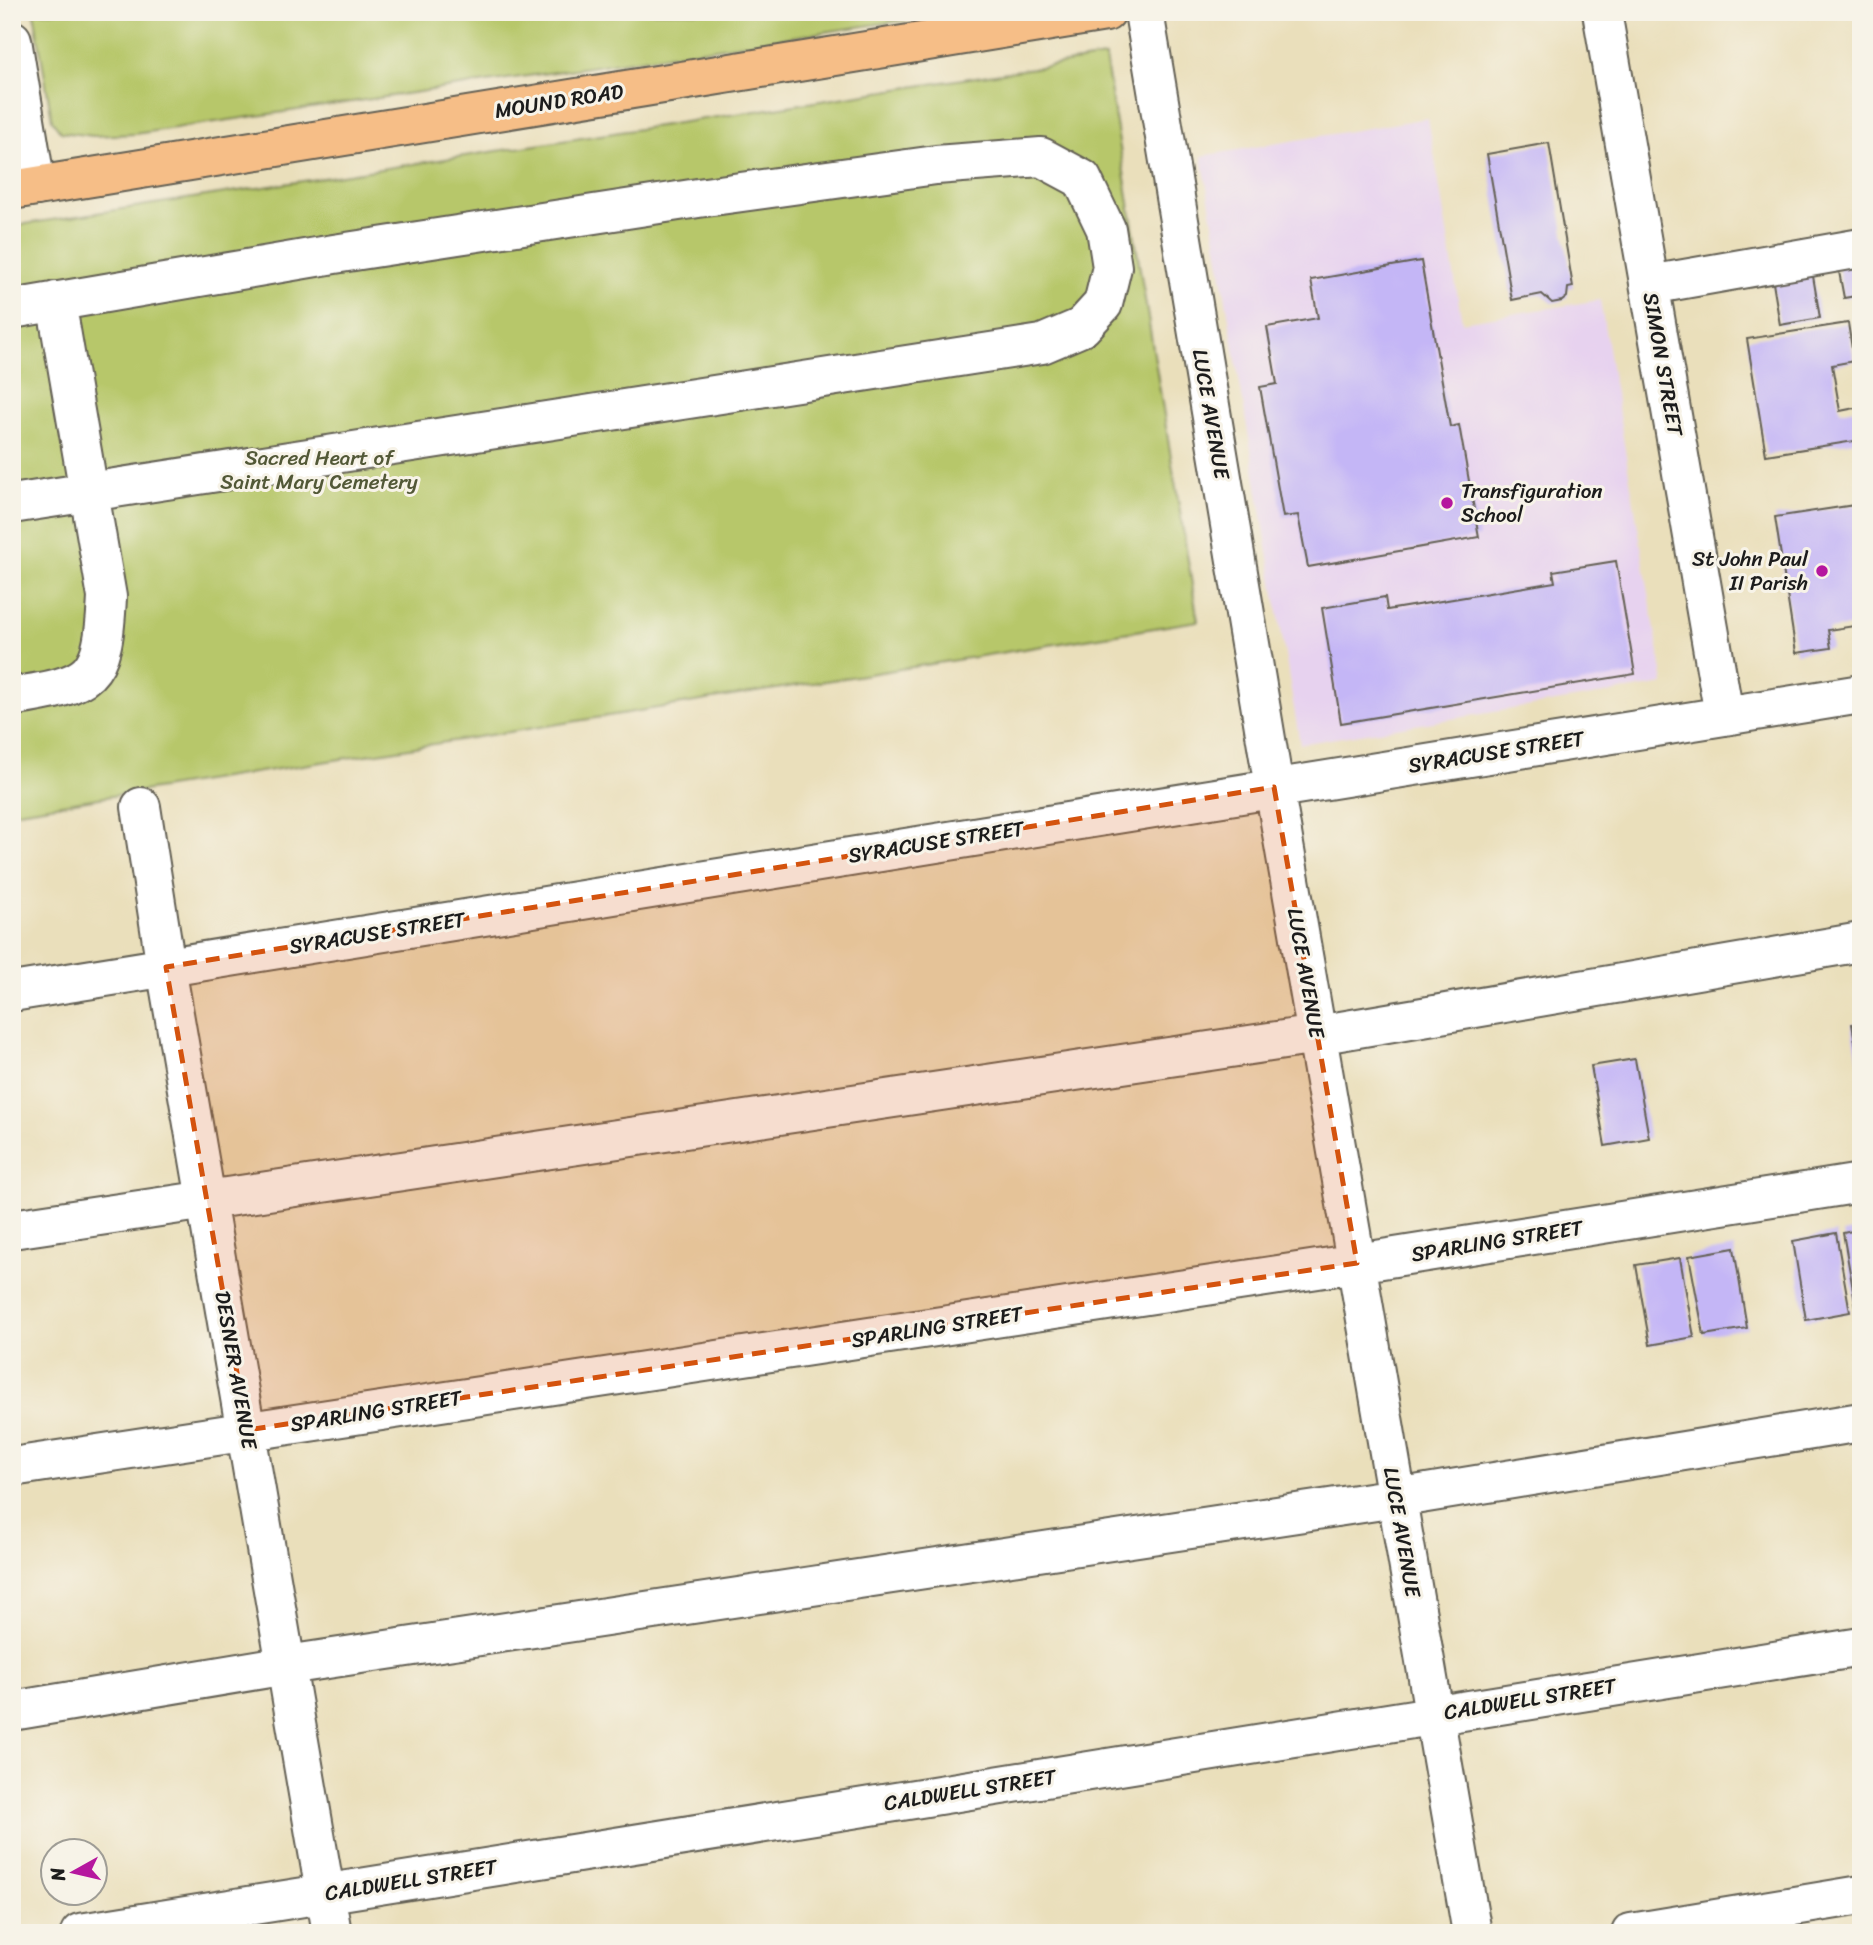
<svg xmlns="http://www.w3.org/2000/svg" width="1873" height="1945" font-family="Sriracha,sans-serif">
<rect width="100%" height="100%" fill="#f7f3e8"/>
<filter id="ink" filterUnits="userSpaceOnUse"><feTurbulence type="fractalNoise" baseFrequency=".0143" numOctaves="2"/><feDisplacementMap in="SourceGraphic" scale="14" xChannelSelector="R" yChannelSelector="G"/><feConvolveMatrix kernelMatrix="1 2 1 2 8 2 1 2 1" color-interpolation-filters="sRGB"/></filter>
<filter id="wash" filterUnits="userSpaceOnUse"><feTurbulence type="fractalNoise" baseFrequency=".00686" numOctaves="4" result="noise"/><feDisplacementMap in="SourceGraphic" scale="28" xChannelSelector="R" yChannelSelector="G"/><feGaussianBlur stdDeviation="1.57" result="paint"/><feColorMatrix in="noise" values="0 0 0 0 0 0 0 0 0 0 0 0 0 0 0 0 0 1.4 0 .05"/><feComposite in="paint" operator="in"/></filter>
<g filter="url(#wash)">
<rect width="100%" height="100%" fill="#eadfbb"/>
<path fill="#e7d2ef" d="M1428 118 1462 322 1600 300 1664 684 1300 744 1202 156Z"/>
<path fill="#b7c76a" stroke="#6a7243" stroke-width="2" d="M34 12H960L135 134 93 136 61 132 52 120Z
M1105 57 1198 621 12 812V226Z"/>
<g id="blocks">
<path fill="#c4b6f6" d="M1549 143 1573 287 1568 288 1567 297 1562 301 1552 303 1542 294 1512 300 1487 154Z
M1861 257V295L1844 298 1837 261Z
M1421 261 1450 427 1459 425 1479 537 1308 567 1298 515 1283 517 1260 387 1277 384 1267 327 1318 318 1311 280Z
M1811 264 1820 318 1780 325 1771 271Z
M1848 323 1854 361 1832 365 1840 411 1860 407 1861 440 1766 455 1747 339Z
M1861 504V625L1828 630 1831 648 1796 653 1775 517Z
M1616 561 1635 674 1341 723 1322 608 1385 597 1387 610 1555 582 1553 571Z
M1861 1022V1065H1859L1852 1024Z
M1635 1059 1649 1138 1605 1146 1591 1066Z
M1861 1229V1311L1857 1312 1843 1233Z
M1836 1233 1850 1312 1806 1320 1793 1241Z
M1734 1248 1747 1328 1704 1335 1689 1256Z
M1680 1258 1694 1337 1650 1345 1636 1265Z"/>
</g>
</g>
<g filter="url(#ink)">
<use href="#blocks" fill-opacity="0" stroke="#646054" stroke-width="2"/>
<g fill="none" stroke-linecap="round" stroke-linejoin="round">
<defs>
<path id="minor" d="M1144 12 1274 787 1472 1933
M1602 12 1724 715
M12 40 36 186
M1650 285 1861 248
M12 309 334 254 698 198 936 165 1041 157 1082 179 1106 229 1112 267 1103 304 1082 327 1042 344 12 504
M12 697C92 684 103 680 107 597L56 301
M141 807 166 967 332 1933
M12 992 1861 694
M12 1229 1317 1035 1861 942
M12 1467 1357 1263 1861 1183
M12 1711 287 1665 1396 1498 1861 1422
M80 1933 1861 1647
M1631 1933 1861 1895"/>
<path id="major" d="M12 190 1106 12"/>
</defs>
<use href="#minor" stroke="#646054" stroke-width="42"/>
<use href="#major" stroke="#646054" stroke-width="42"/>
<use href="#minor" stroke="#fff" stroke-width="38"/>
<use href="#major" stroke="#f6be87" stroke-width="38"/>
</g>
</g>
<path fill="#d4530e" fill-opacity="0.2" stroke="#d4530e" stroke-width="5" stroke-dasharray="14 9" stroke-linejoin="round" d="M1274 787 1357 1263 247 1430 166 967Z"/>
<g fill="#b5179e" stroke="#f7f3e8" stroke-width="2.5">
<circle cx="1447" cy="503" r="7"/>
<circle cx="1822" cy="571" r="7"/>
</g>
<g text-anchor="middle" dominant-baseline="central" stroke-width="6" stroke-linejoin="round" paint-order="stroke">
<g font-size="21" fill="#1c1c1c" stroke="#f7f3e8">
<text transform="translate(559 101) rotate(-9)">MOUND ROAD</text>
<text transform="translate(1663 364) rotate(80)">SIMON STREET</text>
<text transform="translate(1211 414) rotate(80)">LUCE AVENUE</text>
<text transform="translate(1496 752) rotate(-9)">SYRACUSE STREET</text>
<text transform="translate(936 842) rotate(-9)">SYRACUSE STREET</text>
<text transform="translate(377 933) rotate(-9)">SYRACUSE STREET</text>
<text transform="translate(1306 973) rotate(80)">LUCE AVENUE</text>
<text transform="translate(1497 1241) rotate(-9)">SPARLING STREET</text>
<text transform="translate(937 1327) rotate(-9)">SPARLING STREET</text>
<text transform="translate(236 1370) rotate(80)">DESNER AVENUE</text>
<text transform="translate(376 1411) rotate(-9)">SPARLING STREET</text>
<text transform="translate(1402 1532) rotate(80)">LUCE AVENUE</text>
<text transform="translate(1530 1699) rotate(-9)">CALDWELL STREET</text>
<text transform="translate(970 1790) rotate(-9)">CALDWELL STREET</text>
<text transform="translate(411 1880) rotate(-9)">CALDWELL STREET</text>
</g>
<g font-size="21" fill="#525837" stroke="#f7f3e8">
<text x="319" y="458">Sacred Heart of<tspan x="319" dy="24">Saint Mary Cemetery</tspan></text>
</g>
<g font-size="21" fill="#1c1c1c" stroke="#f7f3e8" text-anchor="start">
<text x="1461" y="491">Transfiguration<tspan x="1461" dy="24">School</tspan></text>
<text x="1808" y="559" text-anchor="end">St John Paul<tspan x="1808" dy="24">II Parish</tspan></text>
</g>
</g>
<rect width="1873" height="1945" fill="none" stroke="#f7f3e8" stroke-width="42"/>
<g transform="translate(74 1872) rotate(262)"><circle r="33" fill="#f7f3e8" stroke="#9f9d96" stroke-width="2"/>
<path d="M0-5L12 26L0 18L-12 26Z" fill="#b5179e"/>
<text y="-10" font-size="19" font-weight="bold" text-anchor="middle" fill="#1c1c1c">N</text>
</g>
</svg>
